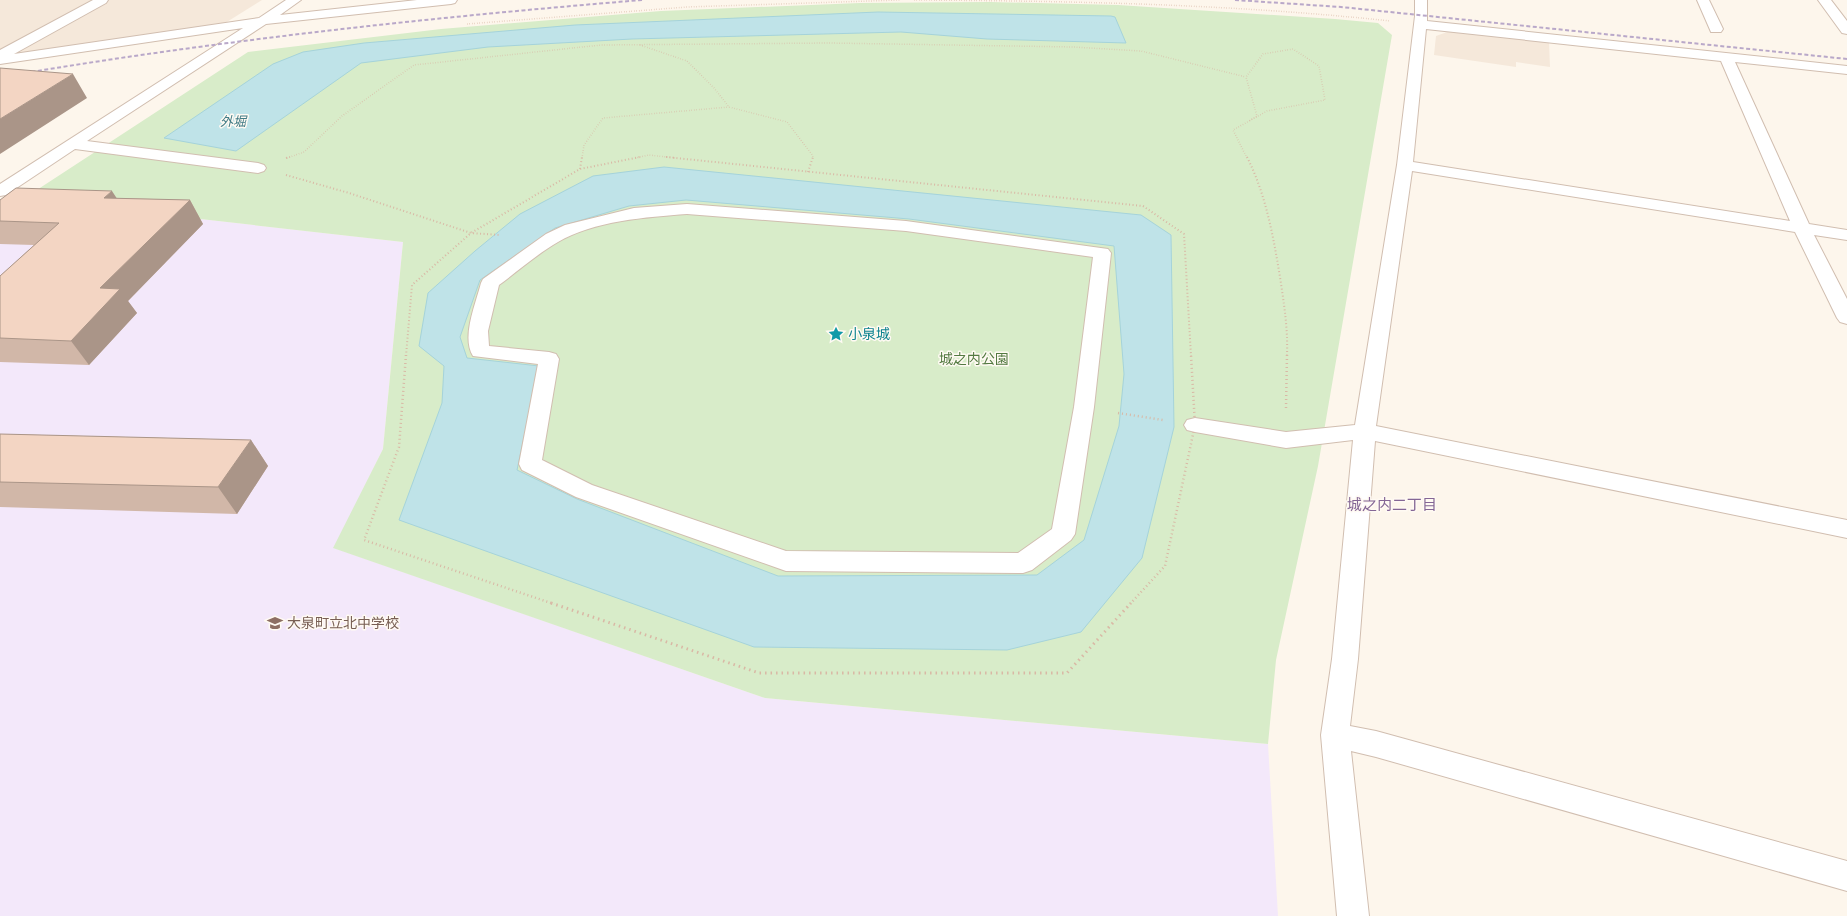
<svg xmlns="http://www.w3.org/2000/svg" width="1847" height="916" font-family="Cabin,'Noto Sans JP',sans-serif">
<rect width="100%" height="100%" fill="#fdf6ec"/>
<path fill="#f5e8da" d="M0 0H262L222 25 0 56Z
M1450 31 1549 42 1550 67 1516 62V67L1434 55 1436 36Z"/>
<path fill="#f3e8fa" d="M23 199 403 242 383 449 334 548 765 698 1268 744 1278 916H0V214Z"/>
<path fill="#d8ecc9" d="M990 2 1118 5 1335 19 1378 23 1392 35 1318 466 1276 660 1268 744 765 698 333 548 383 449 403 242 23 199 248 52 441 29 661 11 860 3Z"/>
<path fill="#bfe3e8" stroke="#a5d3da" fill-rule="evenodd" d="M878 12 1111 16 1115 17 1126 43 987 39 901 32 632 39 488 47 361 63 236 151 164 138 273 64 303 52 364 43 575 25Z
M664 167 1141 215 1171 235 1174 427 1142 558 1081 632 1007 650 754 647 399 520 442 403 444 366 419 346 428 293 475 251 520 214 593 176ZM686 200 909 219 1114 246 1124 374 1119 426 1084 540 1037 575 778 576 577 499 517 470 539 366 467 358 460 337 480 280 555 228 629 206Z"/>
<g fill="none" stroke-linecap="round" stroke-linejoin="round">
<defs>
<path id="minor" d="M93 0H108L106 3 14 54 259 18 286 0H301L280 15 417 0H457L455 3 451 4 266 24 87 141 258 163 264 165 266 168 264 171 258 173 75 149 6 195 0 196V184L243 28 0 64V50Z
M1415 0H1427V21L1847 66V74L1735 62 1809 224 1847 230V240L1814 235 1847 299V324L1840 322 1837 318 1795 232 1412 171 1376 426 1847 520V538L1375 441 1358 659 1350 726 1376 731 1847 861V891L1376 757 1351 751 1369 916H1337L1321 735 1332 659 1353 440 1286 448 1195 432 1187 430 1184 425 1187 420 1195 418 1286 432 1355 425 1397 165 1415 16ZM1426 29 1721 61 1790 221 1413 162Z
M1697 0H1709L1723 29 1721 32H1711Z
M1818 0H1831L1847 21V34L1842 33Z
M687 204 906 221 1108 249 1111 253 1094 407 1075 534 1071 540 1032 570 1023 573 786 571 576 497 522 470 519 464 538 364 473 356C461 337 476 303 481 283L483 279 546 234 565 225 634 208ZM687 214 906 231 1093 257 1074 407 1052 529 1018 553 786 551 592 485 542 460 559 359 556 354 549 352 489 346 488 331 499 285C518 271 537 254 558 242 593 221 647 217 687 214Z"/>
</defs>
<use href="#minor" stroke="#d1beb0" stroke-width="2"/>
<path stroke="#d9b8a5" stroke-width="1.5" stroke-dasharray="0.5 2" stroke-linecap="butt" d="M914 0C1073 1 1232 4 1390 21
M467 24 687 7 900 0
M640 45 687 61 714 88 729 107 787 122 813 156 812 158
M287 158 304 152 342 116 414 65 601 45 829 43 1073 47 1141 51 1246 77
M582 158 584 145 603 118 729 107
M635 158 649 155 676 158
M1247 158 1233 130 1267 111 1325 100 1319 66 1293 49 1263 54 1246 77 1257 116 1249 121"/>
<path stroke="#d9b8a5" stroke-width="2" stroke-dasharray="1 2.5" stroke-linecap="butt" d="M666 157 1143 206 1184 234 1191 356
M1247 157C1266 195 1273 235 1280 277 1284 304 1288 328 1287 356
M286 158 290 157
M580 169 582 157
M808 172 813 157
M286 175 349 193 471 233 500 235
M406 356 412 285 471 233 580 169 640 157"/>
<path stroke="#d9b8a5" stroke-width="2.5" stroke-dasharray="1 3" stroke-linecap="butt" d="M406 355 399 447 364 540 554 604
M1286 408 1287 355
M1118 413 1163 420
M1130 604 1165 566 1195 425 1191 355"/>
<path stroke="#d9b8a5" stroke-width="3" stroke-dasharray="1.5 4" stroke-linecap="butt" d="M551 603 759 673H1067L1131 603"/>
<use href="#minor" fill="#fff" fill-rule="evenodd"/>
<path stroke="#b9a8c9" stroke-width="2" stroke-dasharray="4 2.5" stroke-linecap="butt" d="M1235 0 1341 7 1847 59
M25 73C230 39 435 17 642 0"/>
</g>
<path fill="#d1b7a8" d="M117 198 190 200 203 224 128 301 137 313 89 365 0 362V276L34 245 0 244V221Z
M0 434 251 440 268 466 237 514 0 507Z"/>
<path fill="#aa9588" d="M73 74 87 98 0 154V119Z
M112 191 127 214 104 198Z
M190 200 203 224 128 301 137 313 89 365 71 341 100 288Z
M251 440 268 466 237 514 218 487Z"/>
<path fill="#f3d5c3" stroke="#aa9588" d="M0 68 73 74 0 119Z
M16 188 112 191 104 198 190 200 100 288 120 289 71 341 0 338V276L59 223 0 221V200Z
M0 434 251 440 218 487 0 482Z"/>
<defs>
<symbol id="sight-bare" viewBox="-9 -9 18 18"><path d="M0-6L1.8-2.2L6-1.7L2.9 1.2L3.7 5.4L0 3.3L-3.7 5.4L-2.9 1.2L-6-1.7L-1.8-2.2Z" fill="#0f9aa8" stroke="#fffaf3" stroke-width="2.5" paint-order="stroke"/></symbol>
<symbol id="school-bare" viewBox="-9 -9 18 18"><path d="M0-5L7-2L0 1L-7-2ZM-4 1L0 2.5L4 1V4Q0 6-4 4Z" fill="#8d6e63" stroke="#fffaf3" stroke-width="2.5" paint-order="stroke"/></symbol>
</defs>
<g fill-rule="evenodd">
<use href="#sight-bare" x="825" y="323" width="22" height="22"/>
<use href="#school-bare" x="264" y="612" width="22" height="22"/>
</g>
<g text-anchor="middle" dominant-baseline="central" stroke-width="3" stroke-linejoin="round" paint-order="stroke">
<g font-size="13" font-style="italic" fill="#437c86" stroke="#fffaf3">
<text x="233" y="121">外堀</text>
</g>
<g font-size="14" fill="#0d838f" stroke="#fffaf3" text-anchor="start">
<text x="848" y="334">小泉城</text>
</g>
<g font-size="14" fill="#537a41" stroke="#fffaf3">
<text x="974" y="359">城之内公園</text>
</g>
<g font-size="14" fill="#785e54" stroke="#fffaf3" text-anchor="start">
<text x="287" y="623">大泉町立北中学校</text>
</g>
<g font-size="15" fill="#846695" stroke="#fffaf3">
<text x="1392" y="505">城之内二丁目</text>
</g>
</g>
</svg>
